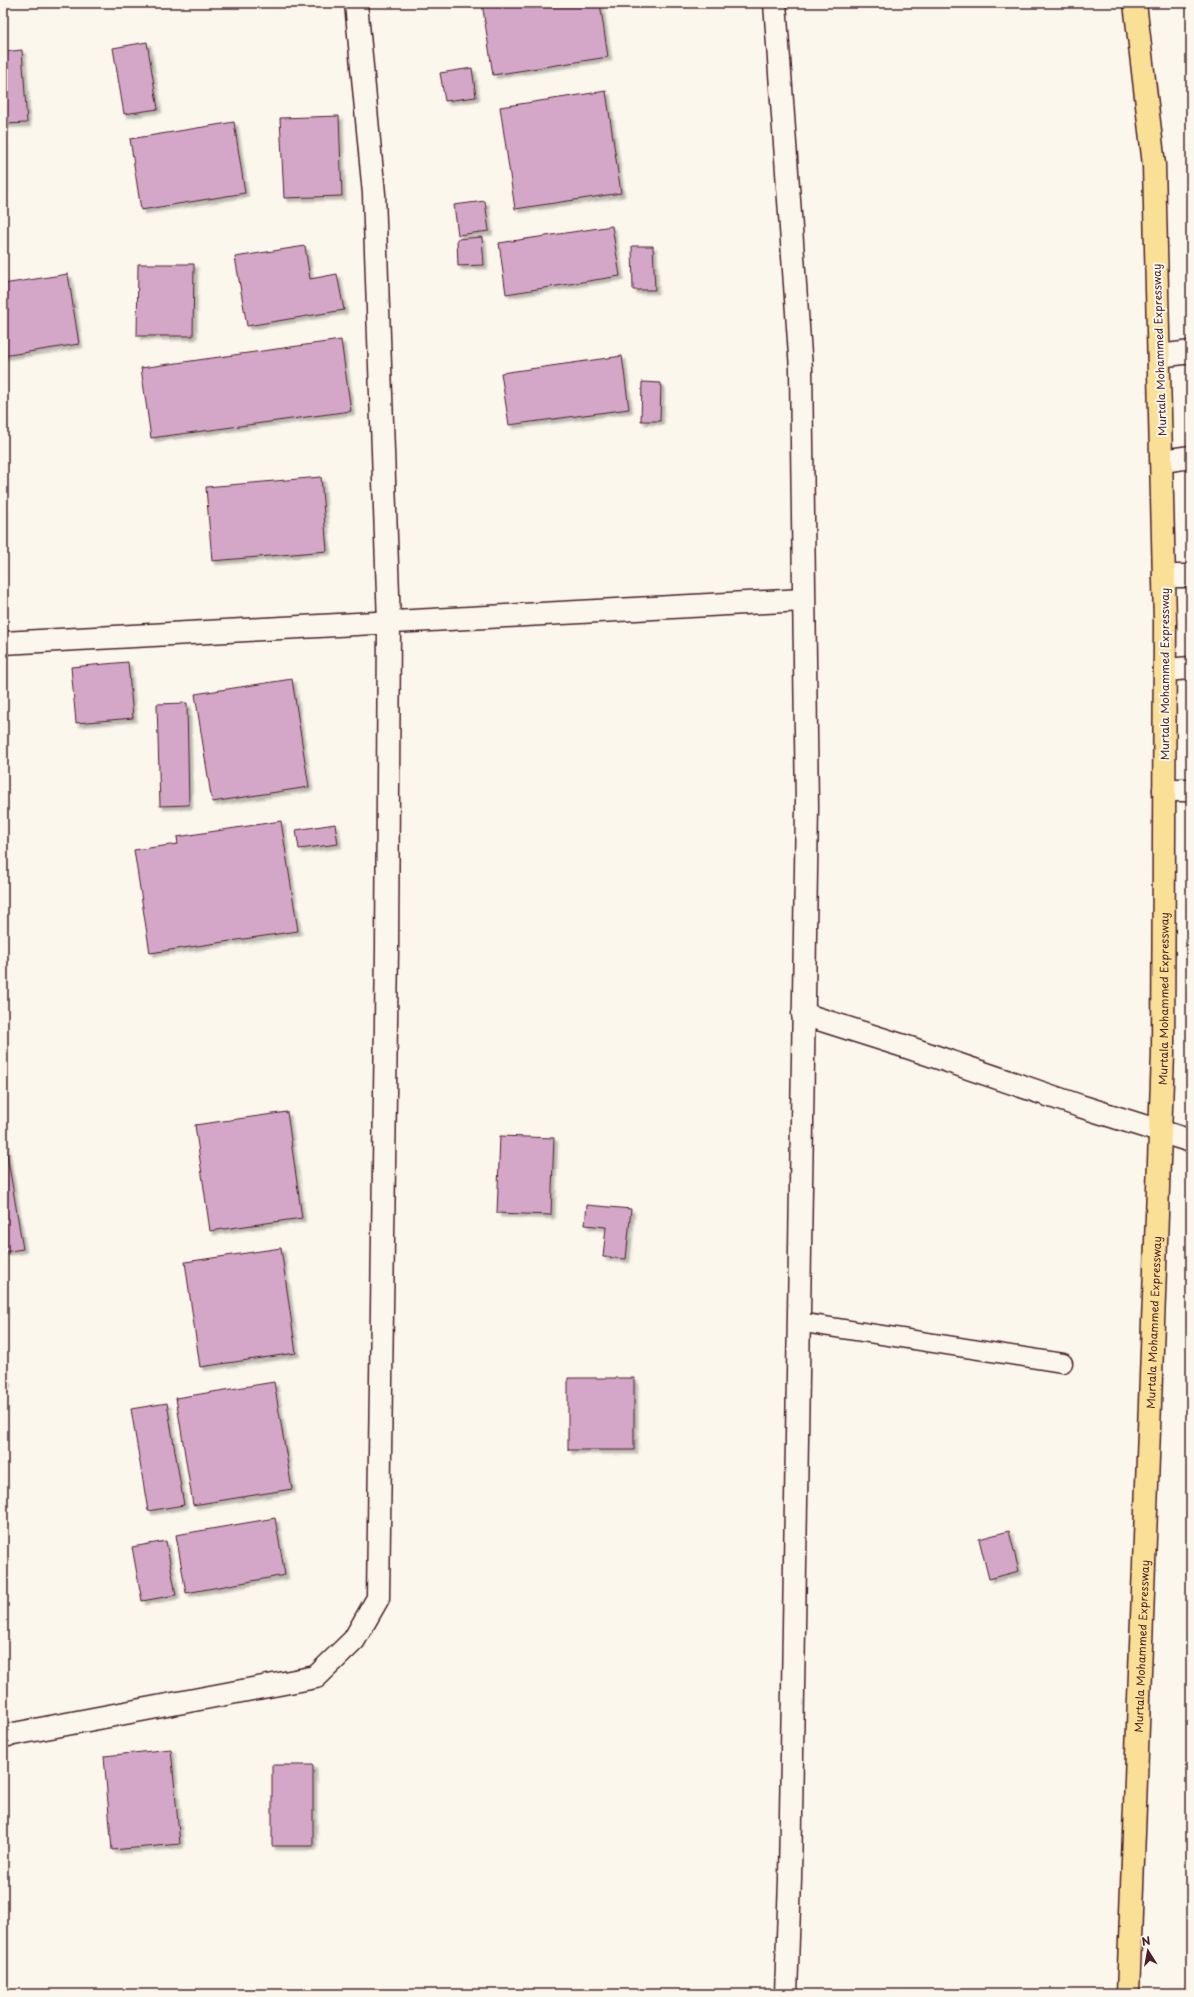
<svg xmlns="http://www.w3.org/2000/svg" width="1194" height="1997" font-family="'Playpen Sans',sans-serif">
<defs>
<filter id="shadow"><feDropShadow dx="3.5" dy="3.5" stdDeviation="1" flood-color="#0004"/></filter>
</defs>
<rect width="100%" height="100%" fill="#fbf7ec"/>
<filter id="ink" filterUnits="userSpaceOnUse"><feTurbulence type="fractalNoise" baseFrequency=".025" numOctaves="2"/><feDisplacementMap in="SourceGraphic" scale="8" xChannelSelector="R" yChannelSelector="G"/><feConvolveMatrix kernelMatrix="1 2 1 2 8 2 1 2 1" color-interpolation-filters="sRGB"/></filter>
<g filter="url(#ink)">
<path fill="#d4a7c9" stroke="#4a1f2b" filter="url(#shadow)" d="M482 3H600L608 57 493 75Z
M147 42 158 109 124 114 113 48Z
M22 50 27 123 3 124V52Z
M472 68 476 97 445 101 440 73Z
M606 91 621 193 515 209 500 107Z
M339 116 342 196 284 198 280 118Z
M234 122 245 193 141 210 130 139Z
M485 201 489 231 458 235 454 205Z
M612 226 620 276 506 294 499 243Z
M482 237 484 265 458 266 457 239Z
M305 246 310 279 337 274 344 310 247 326 235 257Z
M632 246H653L655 290H633Z
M138 264H194L193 336H137Z
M68 274 79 344 3 356V284Z
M341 340 351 411 151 438 141 368Z
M622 356 629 409 509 425 501 373Z
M642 382 661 383 660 421H641Z
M321 477 327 551 212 561 206 487Z
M128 662 133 718 76 723 71 667Z
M292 679 309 787 212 802 195 694Z
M187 703 189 805 160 806 157 704Z
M281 821 298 931 150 953 134 850 178 844 177 837Z
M335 824 338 844 299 849 296 830Z
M287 1112 302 1218 210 1231 195 1125Z
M500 1136 554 1138 551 1215 497 1213Z
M5 1142 23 1249 3 1252V1143Z
M587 1205 631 1209 626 1259 603 1257 606 1227 585 1225Z
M281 1248 296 1353 200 1367 185 1262Z
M3 1364 7 1384H3Z
M568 1378H634V1450H568Z
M274 1382 292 1489 193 1505 176 1398Z
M167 1403 184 1505 148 1511 131 1409Z
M275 1518 285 1575 186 1593 176 1535Z
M1009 1531 1019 1571 989 1579 979 1539Z
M166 1541 176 1595 142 1601 132 1547Z
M171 1749 180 1844 112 1850 104 1756Z
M272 1765H313V1846H272Z"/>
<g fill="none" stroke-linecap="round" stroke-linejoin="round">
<defs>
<path id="service" d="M798 1322 1063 1363"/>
<path id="minor" d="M1159 356 1191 352
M1162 461 1191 457
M1164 576H1191
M3 643 803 600
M1165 670 1191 668
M1164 790H1191
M803 1014 907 1047 1080 1106 1191 1141
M3 1736 316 1677 354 1640 378 1598 387 949 389 623 374 194 356 3"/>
<path id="secondary" d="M775 3 801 369 807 807 790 1879 786 1994"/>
<g id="primary">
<path id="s1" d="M1128 1994 1163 1054 1165 622 1154 165 1135 3"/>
</g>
</defs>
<use href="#service" stroke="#4a1f2b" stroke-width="21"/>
<use href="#minor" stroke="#4a1f2b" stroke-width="25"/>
<use href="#secondary" stroke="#4a1f2b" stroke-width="25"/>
<use href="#primary" stroke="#4a1f2b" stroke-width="25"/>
<use href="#service" stroke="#fbf7ec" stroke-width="18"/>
<use href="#minor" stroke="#fbf7ec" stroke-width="22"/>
<use href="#secondary" stroke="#fbf7ec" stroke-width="22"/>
<use href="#primary" stroke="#fadf96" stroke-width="22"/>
</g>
</g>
<g text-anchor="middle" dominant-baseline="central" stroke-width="4" stroke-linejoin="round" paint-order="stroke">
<g font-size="11" fill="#4a1f2b" stroke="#fbf7ec">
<text transform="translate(1159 350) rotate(-92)">Murtala Mohammed Expressway</text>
<text transform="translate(1164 674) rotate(-90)">Murtala Mohammed Expressway</text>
<text stroke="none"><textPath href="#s1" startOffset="996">Murtala Mohammed Expressway</textPath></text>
<text stroke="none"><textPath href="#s1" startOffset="672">Murtala Mohammed Expressway</textPath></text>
<text stroke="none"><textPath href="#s1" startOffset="348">Murtala Mohammed Expressway</textPath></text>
</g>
</g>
<rect width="1194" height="1997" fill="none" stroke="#fbf7ec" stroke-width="16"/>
<rect x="8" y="8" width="1178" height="1981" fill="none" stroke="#4a1f2b" stroke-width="1.5" filter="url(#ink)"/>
<g transform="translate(1148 1951) rotate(349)" stroke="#fbf7ec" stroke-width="3" paint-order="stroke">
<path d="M0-3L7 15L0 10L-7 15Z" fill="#4a1f2b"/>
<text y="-6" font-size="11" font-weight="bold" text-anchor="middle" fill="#4a1f2b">N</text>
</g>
</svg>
